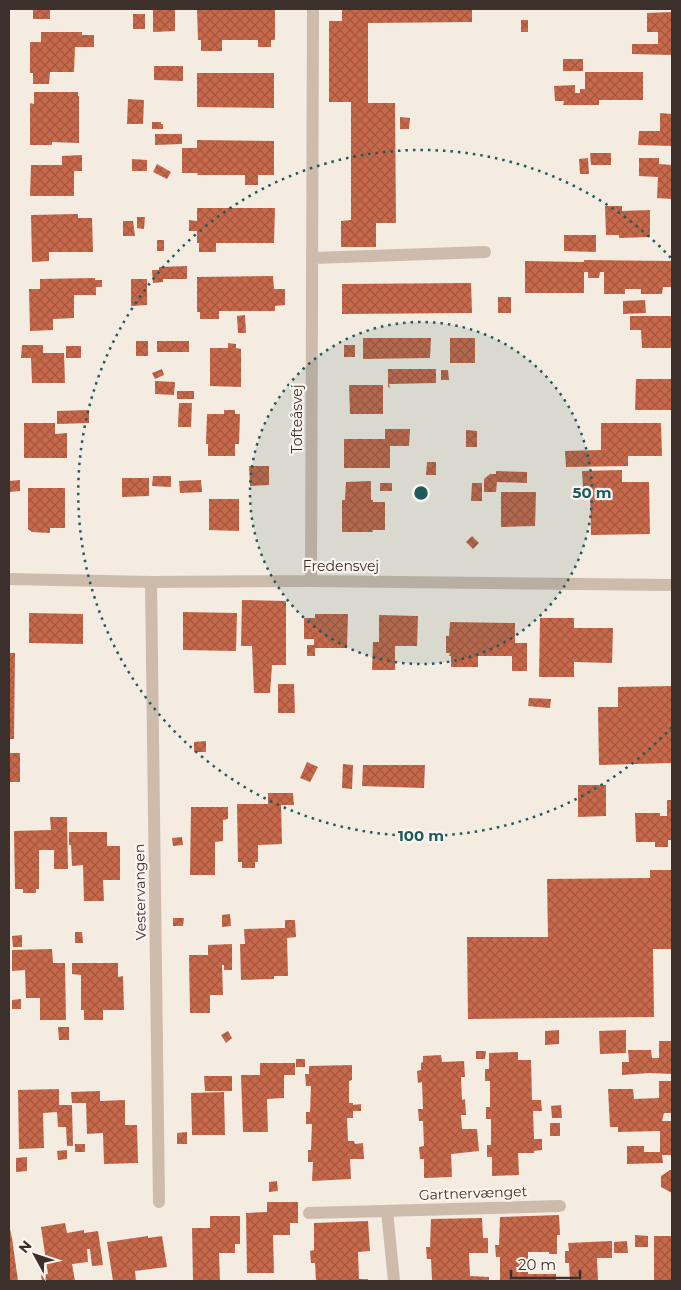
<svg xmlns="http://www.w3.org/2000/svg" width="681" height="1290" font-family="Montserrat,sans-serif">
<defs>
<pattern id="building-cross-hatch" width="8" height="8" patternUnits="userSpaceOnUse" patternTransform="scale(1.25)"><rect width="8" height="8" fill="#c8694b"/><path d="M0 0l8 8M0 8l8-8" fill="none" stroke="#a4573f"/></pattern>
</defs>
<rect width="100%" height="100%" fill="#f4ebe1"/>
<path fill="url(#building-cross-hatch)" d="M33 9H50V19H33Z
M153 9H175V31L153 32Z
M197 9H275V40H271V47H258V40H222V51H201V40H198Z
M342 9H472V22L368 23V103H395L396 223H376V247H341V221L351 220V102H329V21H342Z
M672 12V55L632 54V44H658V32H647V13Z
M133 14H145V29H133Z
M521 20H528V32H521Z
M41 32H82V35H94V47H75L74 72H50L49 84H33V73H30V42H41Z
M563 59H583V71H563Z
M154 66H183V81L154 80Z
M585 72H643V100H599V105H563L564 101H555L554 86 575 85V93H580V89H585Z
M197 73H274V108L197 107Z
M34 92H78V96H79V143L52 142V145H30V103L34 104Z
M128 99 144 100 143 124H127Z
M660 113 672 114V146L638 145 639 131H660Z
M400 117 410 118 409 129H400Z
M152 122H161V124H163V129H152Z
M155 134H182V144L155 145Z
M197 140 274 141V175H258V185H245V175H197L198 173H182V148H197Z
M590 153H611V165H591Z
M82 155V171H74V196H30L31 165H62V156Z
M588 158 589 174H580L579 159Z
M639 158H659V164L672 165V199L657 198 658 177 639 176Z
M132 159 147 160V171H132Z
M157 164 171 172 167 179 153 172Z
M605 206H622V211L650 210V237L619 238V235H606Z
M197 208H275L274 243H216V252H199V243H197V231H189V220L197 221Z
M78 214V218H92L93 252H49V261L32 262 31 215Z
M137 217H145L144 229 137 228Z
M123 221H133L135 236H123Z
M564 235H596V252L564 251Z
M157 240H164V251H157Z
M584 260 672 261V287H663L662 294H641V289H625V294H604V272H600L599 278H588V272H584V293H525V261L584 262Z
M187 266V279H163V282L153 283 152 270H159V267Z
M273 276 274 289H285V305L275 306V311H219V319H200V312H197V277Z
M95 278V280H102V287H96V295H74V318L53 319V330L30 331 29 289H40V279Z
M131 279H147V305L131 306Z
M471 283 472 313 342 314V284Z
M498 297H511V313H498Z
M645 300 646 313 623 314V301Z
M245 315 246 333H238L237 316Z
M630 316H672V348H642L641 330H630Z
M363 338H431L430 358 363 359Z
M450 338H475V363H450Z
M136 341H148V356H136Z
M157 341H189V352H157Z
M228 343 236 344V348L241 349V387L210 386V348H228Z
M22 345H43V353H64L65 383H32L31 358H21Z
M344 345H355V357H344Z
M66 346H81V358H66Z
M162 369 164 375 155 379 152 373Z
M388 369H436V383L389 384 390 388 388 387Z
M441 370H448L449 380H441Z
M636 379H672V410H635Z
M155 381 175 382 174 395 155 394Z
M349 385H383V414H350Z
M177 391H194V399H177Z
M179 403H192L191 427H178Z
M89 410V423L57 424V411Z
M224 410H235V414H240L239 444H235V456H208V444H206L207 414H224Z
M24 423H55V434L67 433V458H24Z
M601 423H661L662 456H628V466L566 467 565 451 601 450Z
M385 429H410L409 446H390V468H344V439H385Z
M466 430 477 431V447H466Z
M427 462H436V475H426Z
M249 466H269V485L250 486Z
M622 470V482H649L650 534 591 535 590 487H583L582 471Z
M496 471 527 472V483L497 482 496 492H484V479L490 474H496Z
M153 476H171V487L152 486Z
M122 478H149V496L122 497Z
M20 480V491L9 492V481Z
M201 480 202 492 180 493 179 481Z
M371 481V500H373V502H385V530H372L373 532H342V500H345L346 482Z
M380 483H392V491H380Z
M472 483H482V501H471Z
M28 488H65V528H50V533L32 532 28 529Z
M501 492H536L535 526 501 527Z
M209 499H239V531L209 530Z
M472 536 479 543 473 549 466 542Z
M242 600 286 601V665H272L270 693H254L252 646H241Z
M183 612 237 613 236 651 183 650Z
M29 613 83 614V644L29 643Z
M315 614H348L347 648H315V656H307V645H314V639H304V618H315Z
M379 615 418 616 417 646H395V670H372L373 642H379Z
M540 618H574V628H613L612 663 574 662V677H539Z
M450 622 515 623V643H527V671H512V656H478V667H451V656H449L450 653H446V636H449Z
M9 653H15L14 739H9Z
M278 684H294L295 713H278Z
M672 686V763L599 765 598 707H618V687Z
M529 698 551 699 550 708 528 706Z
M206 741V752H194V742Z
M10 753H20V782H9Z
M307 762 318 767 310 782 300 778Z
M343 764 353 765 352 789 342 788Z
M363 765H425L424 788 362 786Z
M578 785H606V816L578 817Z
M268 793H293L294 805H281L282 844 258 845V862H255V868H242V862H238L237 804H268Z
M667 800H672V840H668V847H655V842H636L635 813H660V816H667Z
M191 807H228V819L223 820V841L215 842V875H190Z
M50 817H67L68 869H54V850H39V889H36V893H23V889H15L14 831 51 830Z
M69 832H107V846H120V880H103L104 901H84L83 865 72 866 71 845H69Z
M182 837 183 845 173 846 172 838Z
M650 870H672V949H653L654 1017 468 1019 467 937H548L547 879 650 878Z
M230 914 231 926 222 927V915Z
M173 918H184L183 926H173Z
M285 920H295L296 937 287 938 288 976H274V979L241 980 240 944H245L244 929 285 928Z
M75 932H82L83 943H75Z
M22 935V947H13L12 936Z
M232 944V970H224V965H222L223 995H210V1013H190L189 955H208V945Z
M52 949 53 963H65L66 1020H40V998H26L25 970 12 971V950Z
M72 963H118V977L123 976 124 1010H103V1020H84V1010H81V975L72 974Z
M21 999V1009H12V1000Z
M58 1027H69V1040H59Z
M559 1030V1044L545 1045V1031Z
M626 1030V1053L600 1054 599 1031Z
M228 1031 232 1038 226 1043 221 1035Z
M659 1041H672V1074L649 1073 622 1075V1062H629L628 1050H651L652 1058H659Z
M476 1051H486L485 1059H476Z
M518 1052V1060H531L532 1100H541L542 1111H533L534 1139H542V1150L534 1151V1153H518L519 1175 492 1176V1157H487V1145H491V1119H486V1107H490V1081H485V1069H489V1053Z
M441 1055 442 1062 464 1061 465 1077H461L462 1100 465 1099 466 1115H461L462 1129H477L479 1151 451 1154 452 1177 424 1178V1159H420L419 1147 424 1146 423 1121H419L418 1109H423L422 1082 418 1083 417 1071 421 1070V1063L423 1062V1056Z
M296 1059H305V1067H296Z
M260 1063H295V1075H284V1098L267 1099 268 1132H243L241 1075H260Z
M352 1065V1080L349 1081V1103H353V1105L361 1104V1111H353V1118H347L348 1141H354L355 1144 363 1143 364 1159H350L351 1179 312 1181 313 1162H308V1150H311L312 1124H306V1112H310L311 1086H306L305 1074H309V1066Z
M204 1076H232V1091H205Z
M659 1081H672V1113H664L662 1121H672V1155H662L663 1163 627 1164V1146H644V1152H660V1131L618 1132V1127H610L608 1089H633L634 1099 659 1098Z
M59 1089V1105H72L73 1146H67L66 1127H58L57 1112 43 1113 44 1148 19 1149 18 1090Z
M100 1091V1101L125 1100V1125H137L138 1163 104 1164 103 1133 87 1134 86 1103H72L71 1092Z
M224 1092 225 1135H192L191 1093Z
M561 1105 562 1118H552L551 1106Z
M550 1123H560V1136H550Z
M187 1132V1144H177V1133Z
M75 1144H85V1152H75Z
M67 1150V1159L58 1160 57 1151Z
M27 1157V1171L16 1172V1158Z
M670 1170H672V1193L661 1187V1176Z
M277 1181 278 1191 269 1192V1182Z
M267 1202H298V1223H290V1235H273L274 1273H247L246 1213 267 1212Z
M559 1215 560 1235H557V1254H549V1252H528V1274H556V1281H500V1257H496L495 1245H499L500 1217Z
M210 1216H240V1244H235V1253H219L220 1281H193L192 1228H210Z
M482 1218 483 1238H488V1253H469L470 1276 489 1277V1281H432L431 1259H427L426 1247H430L431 1219Z
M368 1221 370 1251 358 1252 359 1279H368V1281H316L315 1263H311L310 1251 314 1250V1223Z
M65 1223 67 1233 84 1230V1233L98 1231 103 1265 92 1266 90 1249H87L88 1262 72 1264 75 1281H42L41 1275 48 1274 41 1227Z
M9 1225 12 1238 18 1281H9Z
M635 1235 648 1236V1247H635Z
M148 1236V1238L162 1236 167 1267 135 1271 136 1281H113L107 1242Z
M654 1236H672V1281H654Z
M612 1241V1258H597L598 1281H570L569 1263H565V1251H569L568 1243Z
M627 1241 628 1253H614V1242Z"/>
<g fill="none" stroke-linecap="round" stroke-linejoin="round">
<path stroke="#cdbbac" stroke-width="12" d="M313 258 485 252
M9 579 151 582 311 581 672 585
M311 581 313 9
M151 582 159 1202
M387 1211 394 1281
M309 1213 560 1206"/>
</g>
<circle cx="421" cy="493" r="171" fill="#1f5a5e" fill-opacity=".12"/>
<g fill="none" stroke="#1f5a5e" stroke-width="2.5" stroke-dasharray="2.5 5">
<circle cx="421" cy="493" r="171"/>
<path d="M672 727A343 343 0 1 1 672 259"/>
</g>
<g text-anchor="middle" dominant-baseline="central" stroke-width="4.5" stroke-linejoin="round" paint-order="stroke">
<g font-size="14" fill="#3b302b" stroke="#fbf5ee">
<text transform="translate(297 419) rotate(-90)">Tofteåsvej</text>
<text x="341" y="566">Fredensvej</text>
<text transform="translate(140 892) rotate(-91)">Vestervangen</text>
<text transform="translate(473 1193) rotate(-2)">Gartnervænget</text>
</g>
</g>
<circle cx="421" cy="493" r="8" fill="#1f5a5e" stroke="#fbf5ee" stroke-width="2.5"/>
<g font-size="15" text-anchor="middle" font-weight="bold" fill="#1f5a5e" stroke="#fbf5ee" stroke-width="4.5" stroke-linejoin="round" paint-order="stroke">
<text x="592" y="498">50 m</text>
<text x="421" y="841">100 m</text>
</g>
<rect width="681" height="1290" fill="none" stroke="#3b302b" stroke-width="20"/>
<g transform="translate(35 1255) rotate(310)" stroke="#fbf5ee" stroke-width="4" paint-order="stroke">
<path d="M0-4L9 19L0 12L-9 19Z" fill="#3b302b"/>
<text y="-8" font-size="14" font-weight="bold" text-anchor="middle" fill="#3b302b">N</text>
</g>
<path d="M511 1270v8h69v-8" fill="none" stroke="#3b302b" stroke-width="2.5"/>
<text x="518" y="1270" font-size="15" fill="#3b302b" stroke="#fbf5ee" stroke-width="4" paint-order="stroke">20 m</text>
</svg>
